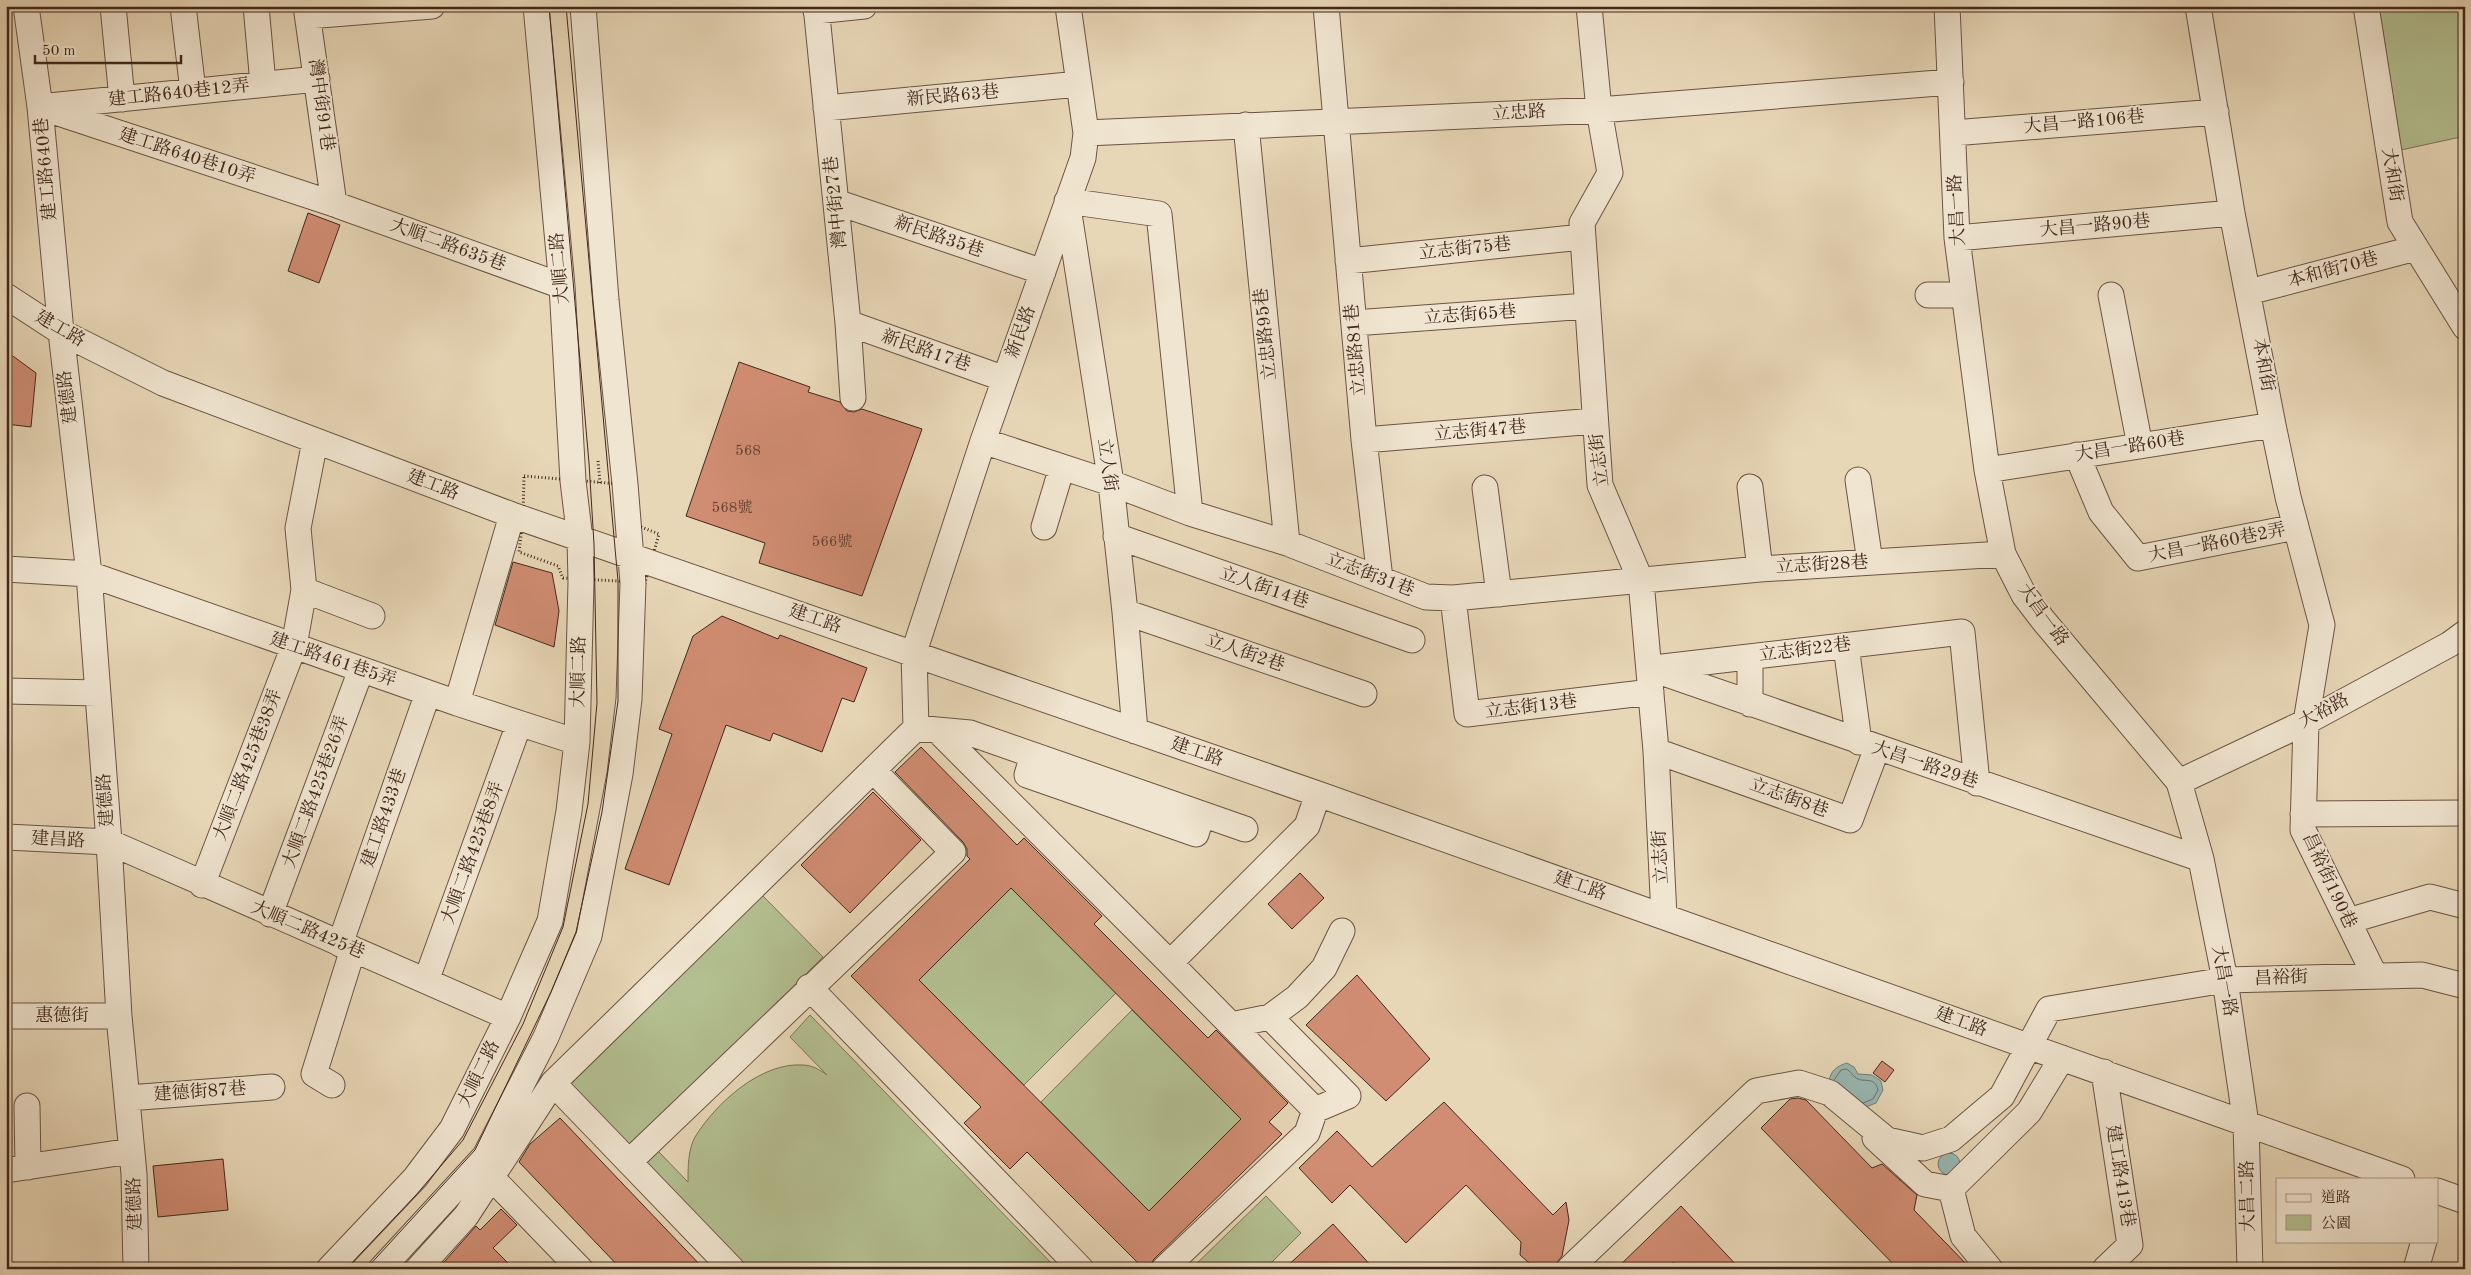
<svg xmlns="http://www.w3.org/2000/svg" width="2471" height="1275" font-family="'Old Standard TT','Noto Serif TC',serif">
<rect width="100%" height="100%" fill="#e8d7b7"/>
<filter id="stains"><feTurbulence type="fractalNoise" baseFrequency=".004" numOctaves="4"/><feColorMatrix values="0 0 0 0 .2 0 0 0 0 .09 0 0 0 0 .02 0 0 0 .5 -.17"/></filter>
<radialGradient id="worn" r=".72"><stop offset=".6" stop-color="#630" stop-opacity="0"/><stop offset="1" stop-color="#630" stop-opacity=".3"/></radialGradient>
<path fill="#b3bf90" stroke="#7a7456" d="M2379 6H2465V136L2401 150Z
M1011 888 1116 993 1024 1085 919 980Z
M762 895 823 957 630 1148 569 1086Z
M1132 1010 1241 1119 1149 1211 1041 1102Z
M810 1015 1057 1269H740L642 1167 658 1151 688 1182C688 1167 688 1150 695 1137 716 1103 761 1062 803 1065 812 1065 820 1070 827 1075L790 1037Z
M1266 1196 1301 1233 1265 1269H1191Z"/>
<path fill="#98b8b3" stroke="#757e77" d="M1847 1063 1854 1067 1858 1074 1872 1075 1881 1081 1883 1090 1876 1103 1863 1108 1829 1082C1830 1071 1837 1066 1847 1063Z
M1938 1164a11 11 0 1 1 22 0a11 11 0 1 1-22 0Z"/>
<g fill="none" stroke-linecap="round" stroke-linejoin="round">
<path stroke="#6c7068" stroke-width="1" d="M1834 1080 1841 1070 1846 1069C1851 1071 1851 1074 1855 1077 1862 1084 1875 1075 1878 1090L1873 1099 1863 1103"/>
</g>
<path fill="#d18d73" stroke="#41281c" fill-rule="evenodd" d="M308 213 340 225 319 283 288 271Z
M6 351 36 373 31 427 6 424Z
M739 362 810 387 808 392 840 402 847 411 854 412 862 409 922 429 862 596 759 563 765 543 686 516Z
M513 562 552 573 559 611 554 647 495 625Z
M722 616 778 639 780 635 867 668 854 702 842 698 822 752 773 733 770 741 726 725 669 885 625 869 672 734 659 729 693 636Z
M921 747 1017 845 1024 838 1102 916 1094 924 1208 1038 1216 1030 1288 1103 1269 1122 1282 1134 1154 1259 1148 1269H1144L1027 1152 1010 1169 964 1123 981 1107 851 976 970 859 967 856V849L963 842 895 772ZM1011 888 1241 1119 1149 1211 919 980Z
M873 792 921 840 850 913 801 865Z
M1300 873 1324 898 1292 929 1268 904Z
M1357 975 1430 1059 1386 1101 1306 1025Z
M1882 1061 1894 1070 1885 1082 1873 1073Z
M1798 1098 1806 1100 1872 1168 1882 1164 1917 1195 1914 1210 1971 1269H1898L1761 1128 1790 1099Z
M1444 1102 1553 1215 1566 1202 1569 1220 1562 1256 1552 1269H1536L1520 1255 1521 1242 1466 1185 1406 1243 1350 1185 1332 1203 1299 1168 1337 1131 1372 1167Z
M560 1118 704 1269H621L519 1162 530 1144Z
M223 1159 228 1210 158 1217 153 1166Z
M1681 1206 1740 1269H1679L1673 1262 1666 1269H1616Z
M501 1209 517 1225 493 1248 514 1269H438L476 1226 480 1230Z
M1333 1224 1374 1269H1284Z"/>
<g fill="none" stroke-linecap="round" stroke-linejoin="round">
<defs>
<path id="minor" d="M26 6 40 107 61 332 89 574 109 842 119 1016 134 1174 136 1269
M113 6 122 99
M183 6 193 91
M256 6 263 84
M306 6 334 204
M816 6 848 323 853 398
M1326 6 1364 440 1380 579
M1589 6 1599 110 1610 173 1582 223 1600 485 1641 581 1656 751 1664 916
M1947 6 1957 238 1987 470 2003 554 2024 595 2043 620 2179 782 2201 859 2225 980 2246 1124 2250 1269
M2198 6 2232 213 2273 425 2288 497 2322 625 2306 722 2303 830 2375 976
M2366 6 2400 222 2465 327
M816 11 864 6
M308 16 432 6
M49 106 317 79
M40 107 334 204 562 286
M826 108 1079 84
M1246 125 1287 543
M1086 133 1599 110 1951 82
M1953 133 2216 112
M836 202 1043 272
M1957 238 2232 213
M1348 261 1582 237
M2249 292 2416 248
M1928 295H1964
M2111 295 2140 446
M6 296 61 332 163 383 512 515 1318 794 2402 1179
M848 323 1005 379
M1354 323 1587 306
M1364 440 1595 421
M983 441 1111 483 1190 513 1287 543 1426 597 1453 598 1760 569 2003 554
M2077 455 2101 512 2138 558 2296 527
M1987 470 2273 425
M1858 480 1870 562
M1750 487 1760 569
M1485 488 1499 594
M1044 527 1062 467
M1116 536 1412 640
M6 569 89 574 457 703 577 742
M304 590 372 616
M1453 598 1467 714 1651 692
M1125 612 1364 694
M1846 646 1859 742
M1750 657V704
M1649 668 2201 859
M1654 668 1962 632 1977 783
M6 691 98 693
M457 703 512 515
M916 728 914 652 983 441 1083 158 1086 133 1068 6
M937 730 970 733 1245 829
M1135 731 1125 612 1111 483 1067 201 1159 214 1190 513
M1656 751 1850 820 1877 748
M1033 755 1027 775 1196 834 1202 814
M2179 782 2306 722 2450 644 2465 633
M2303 814 2465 813
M6 837 109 842 508 1017
M202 885 294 646 304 590 298 528 315 441
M270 914 361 670
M2348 921 2430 897 2465 906
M340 944 428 693
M1170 963 1315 1110 1348 1096 1270 1017 1231 1025
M426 981 519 724
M809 987 1081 1269
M6 1016H119
M1270 1017 1297 997 1324 968 1342 931
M2104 1072 2130 1245 2105 1269
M553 1083 732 1269
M332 1085 314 1074 353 949
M128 1098 272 1087
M27 1106 28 1167
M1875 1138 1925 1184 1951 1189 2029 1112 2062 1058
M629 1162 953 852 873 770
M6 1170 131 1151
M491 1177 580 1269
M1951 1189 1963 1236 1990 1269
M2437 1191 2465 1201
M329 1269 415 1178 452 1129 508 1017 550 921 569 811 577 742 581 582 580 539 573 481 562 286 536 6
M381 1269 485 1156 546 1037 589 936 620 774 629 699 633 583 625 484 606 300 583 6
M418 1269 466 1216 553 1083 916 728 937 730 1170 963 1307 826 1318 794
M1164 1269 1307 1133 1315 1110
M1569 1269 1756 1091 1799 1083 1830 1093 1887 1140 1923 1148 1951 1139 2002 1096 2049 1009 2225 980 2422 975 2465 986
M2416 1269 2424 1241"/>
</defs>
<use href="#minor" stroke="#6b5443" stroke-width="27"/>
<path stroke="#41281c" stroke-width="3" stroke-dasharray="1 2.5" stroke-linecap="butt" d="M598 461 600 483
M524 476 632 485 636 525 659 534 644 586 618 581 563 578 558 566 519 552 523 519Z"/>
<use href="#minor" stroke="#f0e5d0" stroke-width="25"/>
<path stroke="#41281c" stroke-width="1" d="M346 1269 416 1195 463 1140 523 1024 563 927 588 804 597 703 594 544 589 463 549 6
M366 1269 475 1150 551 992 576 932 602 812 618 701V581L566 6"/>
</g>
<g text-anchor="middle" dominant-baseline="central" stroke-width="4" stroke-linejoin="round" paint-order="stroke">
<g font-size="15" fill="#654132">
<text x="748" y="451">568</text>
<text x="732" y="508">568號</text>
<text x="832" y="542">566號</text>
</g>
<g font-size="18" fill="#41281c" stroke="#f0e5d0">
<text transform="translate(179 93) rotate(-6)">建工路640巷12弄</text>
<text transform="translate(953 96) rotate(-5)">新民路63巷</text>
<text transform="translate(321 105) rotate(82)">灣中街91巷</text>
<text transform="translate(1519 113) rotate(-3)">立忠路</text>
<text transform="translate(2084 122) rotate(-5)">大昌一路106巷</text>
<text transform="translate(187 156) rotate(18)">建工路640巷10弄</text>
<text transform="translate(46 169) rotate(-95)">建工路640巷</text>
<text transform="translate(2392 175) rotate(81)">大和街</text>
<text transform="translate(836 202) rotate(-96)">灣中街27巷</text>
<text transform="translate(1957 210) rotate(-93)">大昌一路</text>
<text transform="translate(2095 226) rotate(-5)">大昌一路90巷</text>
<text transform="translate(939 237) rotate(19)">新民路35巷</text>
<text transform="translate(448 245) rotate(20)">大順二路635巷</text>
<text transform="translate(1465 249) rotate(-6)">立志街75巷</text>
<text transform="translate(560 268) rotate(-95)">大順二路</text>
<text transform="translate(2333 270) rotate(-15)">本和街70巷</text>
<text transform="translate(1470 315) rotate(-4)">立志街65巷</text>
<text transform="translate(60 329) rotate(30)">建工路</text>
<text transform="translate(1021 332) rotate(-70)">新民路</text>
<text transform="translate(1266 334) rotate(-96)">立忠路95巷</text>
<text transform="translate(1356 350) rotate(-95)">立忠路81巷</text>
<text transform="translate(926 351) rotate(19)">新民路17巷</text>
<text transform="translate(2263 365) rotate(80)">本和街</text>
<text transform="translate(68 397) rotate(-97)">建德路</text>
<text transform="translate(1480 431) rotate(-5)">立志街47巷</text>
<text transform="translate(2130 447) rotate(-9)">大昌一路60巷</text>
<text transform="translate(1600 460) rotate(-97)">立志街</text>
<text transform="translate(1107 465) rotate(82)">立人街</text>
<text transform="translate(433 485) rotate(21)">建工路</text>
<text transform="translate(2217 543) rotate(-11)">大昌一路60巷2弄</text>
<text transform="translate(1822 565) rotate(-3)">立志街28巷</text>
<text transform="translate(1370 575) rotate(21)">立志街31巷</text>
<text transform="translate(1264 588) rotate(19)">立人街14巷</text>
<text transform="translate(2043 615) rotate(54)">大昌一路</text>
<text transform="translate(815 619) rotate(19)">建工路</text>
<text transform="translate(1805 650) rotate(-7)">立志街22巷</text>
<text transform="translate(1245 653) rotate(19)">立人街2巷</text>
<text transform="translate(333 660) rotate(19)">建工路461巷5弄</text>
<text transform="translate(579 672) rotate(-89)">大順二路</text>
<text transform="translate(1531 707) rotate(-7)">立志街13巷</text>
<text transform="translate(2324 711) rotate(-28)">大裕路</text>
<text transform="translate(1197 752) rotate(19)">建工路</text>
<text transform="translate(248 765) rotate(-69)">大順二路425巷38弄</text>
<text transform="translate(1925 765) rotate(19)">大昌一路29巷</text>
<text transform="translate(316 792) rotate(-70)">大順二路425巷26弄</text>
<text transform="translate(1789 798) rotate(20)">立志街8巷</text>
<text transform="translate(106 800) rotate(-94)">建德路</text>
<text transform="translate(384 818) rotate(-71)">建工路433巷</text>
<text transform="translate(58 840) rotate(3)">建昌路</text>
<text transform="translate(473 853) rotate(-70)">大順二路425巷8弄</text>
<text transform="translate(1661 857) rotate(-93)">立志街</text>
<text transform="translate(2329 881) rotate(65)">昌裕街190巷</text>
<text transform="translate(1580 886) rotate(19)">建工路</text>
<text transform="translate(308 930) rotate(23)">大順二路425巷</text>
<text transform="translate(2281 978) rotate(-2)">昌裕街</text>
<text transform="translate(2224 981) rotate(80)">大昌一路</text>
<text x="62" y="1016">惠德街</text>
<text transform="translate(1961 1022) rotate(20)">建工路</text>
<text transform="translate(479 1074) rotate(-64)">大順二路</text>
<text transform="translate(200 1092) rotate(-4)">建德街87巷</text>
<text transform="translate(2120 1176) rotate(81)">建工路413巷</text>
<text transform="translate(2248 1196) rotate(-91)">大昌二路</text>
<text transform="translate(135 1204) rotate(-92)">建德路</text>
</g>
</g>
<rect width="2471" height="1275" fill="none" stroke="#e8d7b7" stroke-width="25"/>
<rect x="8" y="8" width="2456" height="1260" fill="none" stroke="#41281c" stroke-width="2.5"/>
<rect x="12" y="12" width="2446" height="1250" fill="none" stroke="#41281c"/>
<rect x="2276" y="1178" width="162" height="65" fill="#f0e5d0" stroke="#aa9988"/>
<rect x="2286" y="1194" width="25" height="8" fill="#f0e5d0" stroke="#aa9988"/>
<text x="2321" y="1202" font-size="15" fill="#41281c">道路</text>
<rect x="2286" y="1215" width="25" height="15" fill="#b3bf90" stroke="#aa9988"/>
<text x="2321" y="1228" font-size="15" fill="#41281c">公園</text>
<path d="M35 55v8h146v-8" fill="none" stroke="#41281c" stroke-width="2.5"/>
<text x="42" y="55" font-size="15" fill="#41281c" stroke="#f0e5d0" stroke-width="4" paint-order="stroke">50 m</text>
<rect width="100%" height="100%" filter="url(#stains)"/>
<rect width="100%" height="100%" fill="url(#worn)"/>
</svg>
